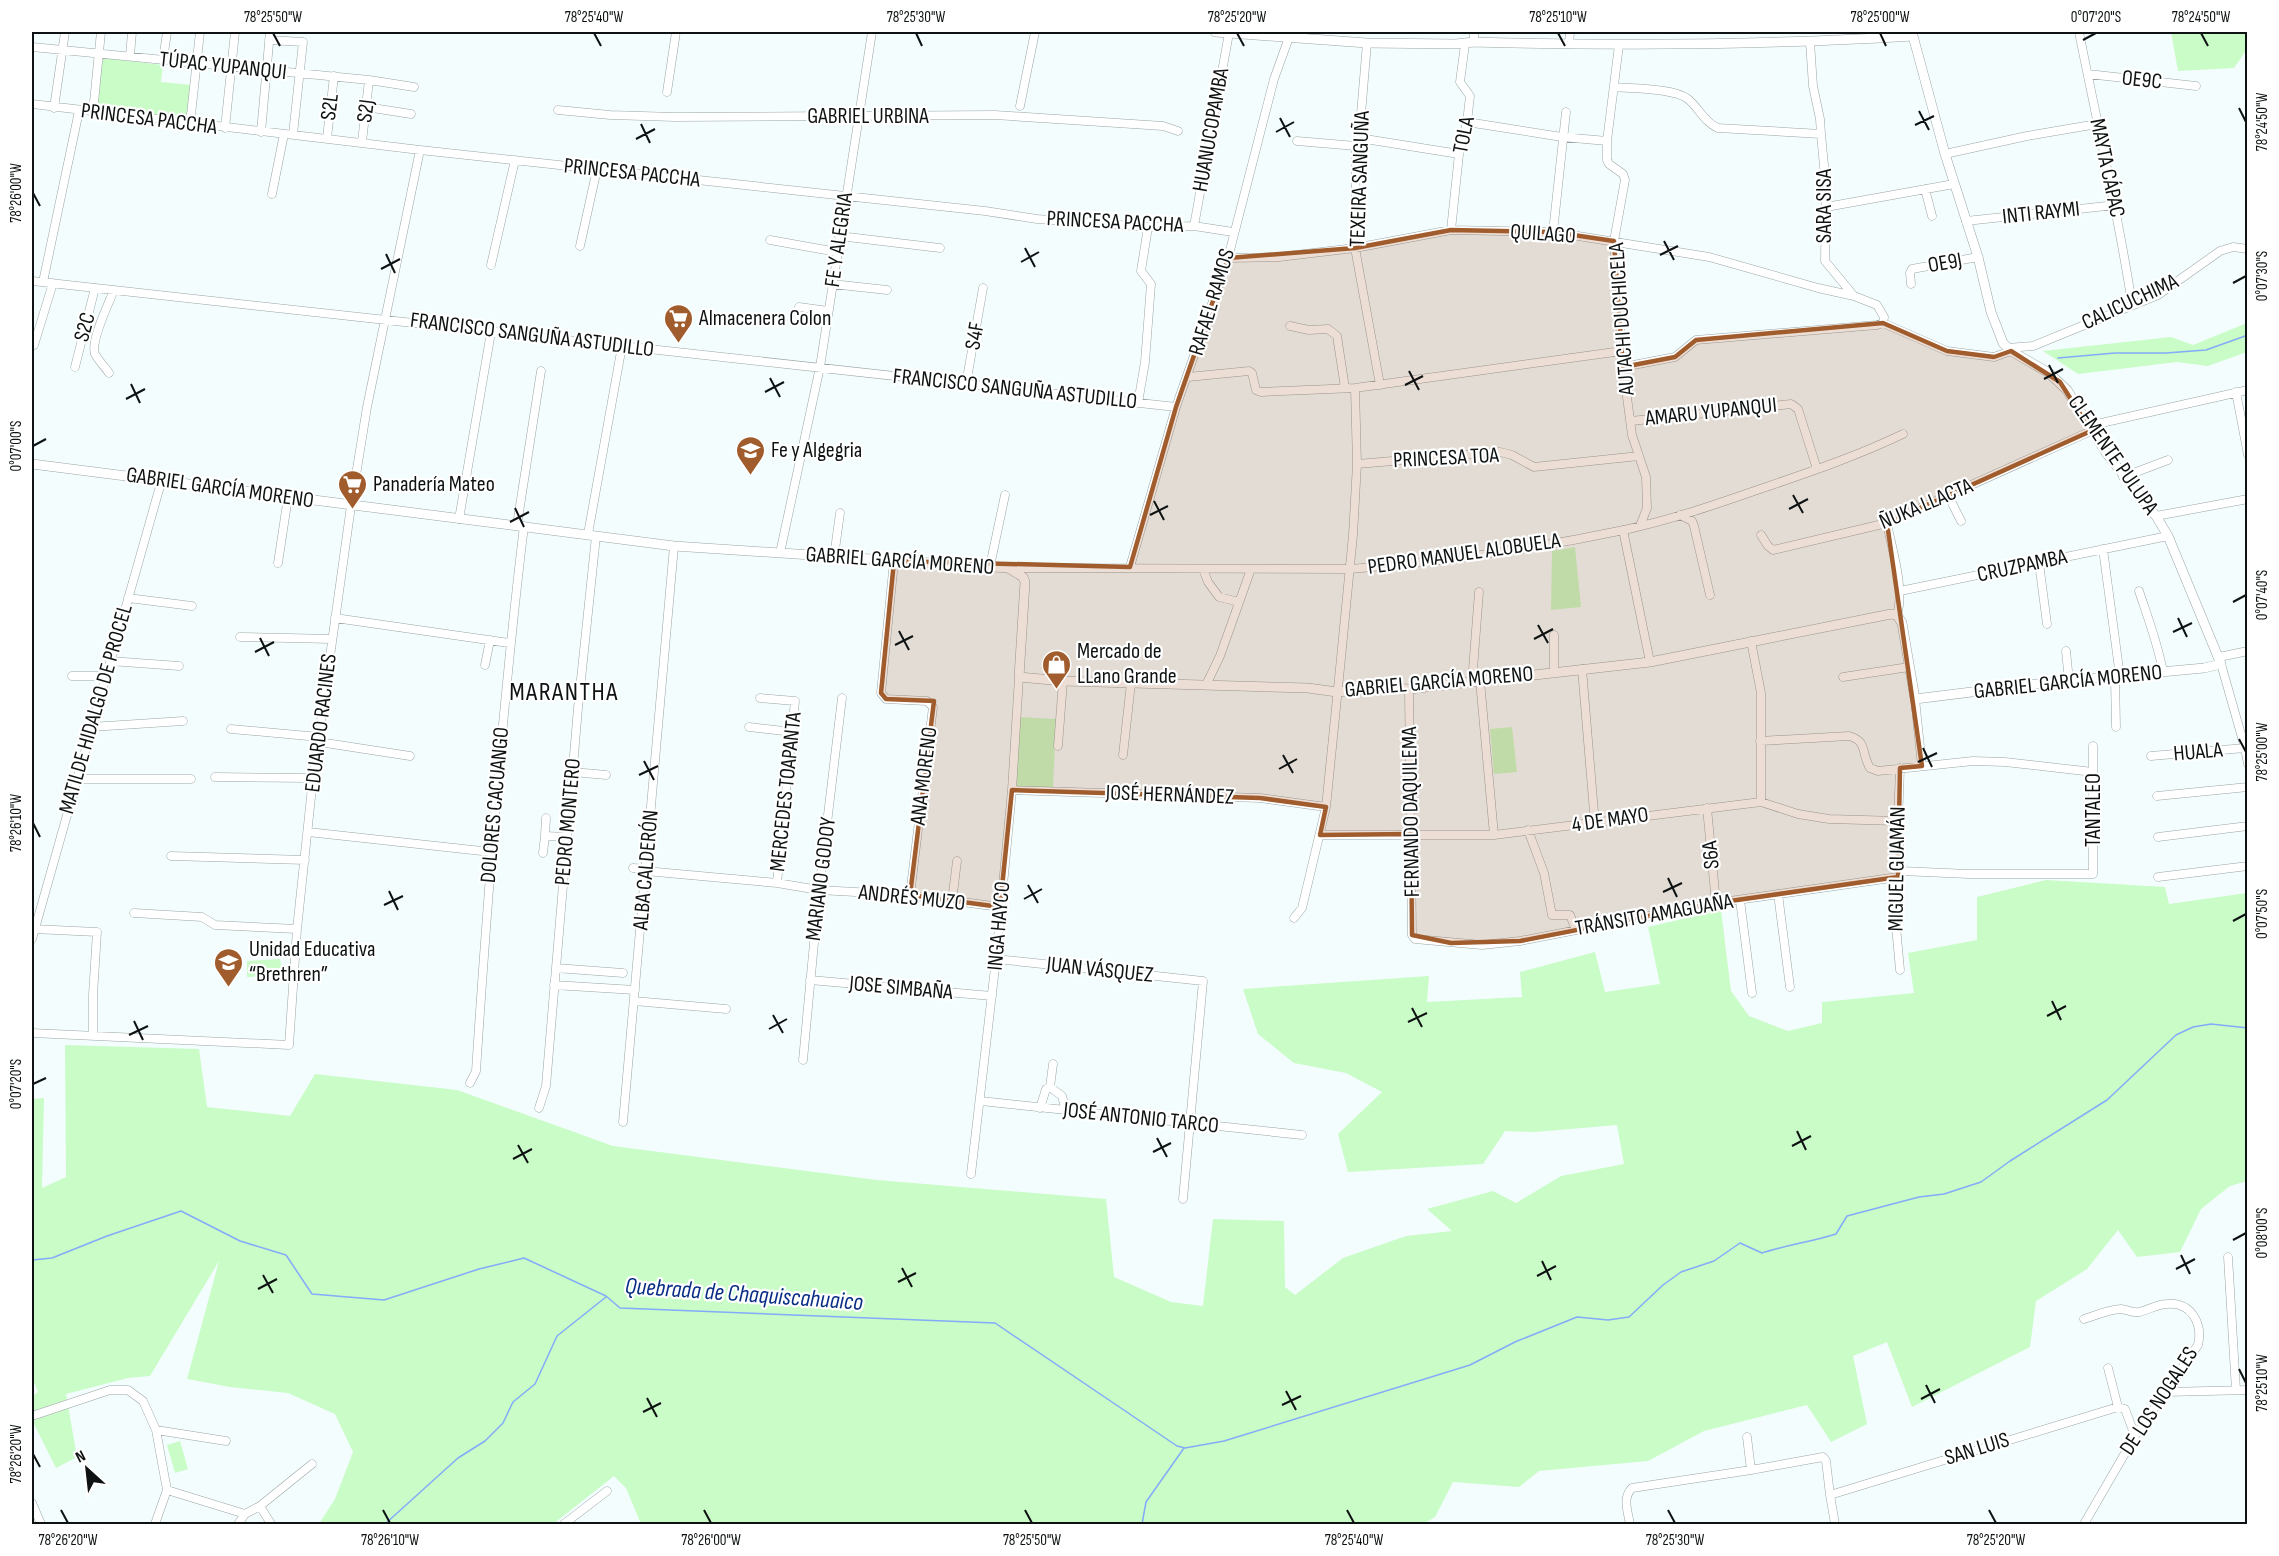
<svg xmlns="http://www.w3.org/2000/svg" width="2279" height="1556" font-family="'Sofia Sans Condensed',sans-serif">
<rect width="100%" height="100%" fill="#f3fdfe"/>
<path fill="#c9fcc6" d="M2171 32H2247V49L2234 68 2178 71Z
M103 58 163 65 161 82 192 85 188 121 96 109Z
M2247 323V352L2208 366 2177 362 2078 374 2043 351 2171 337 2193 345Z
M1575 547 1581 607 1551 610 1552 551Z
M1020 717 1056 719 1053 788 1015 787Z
M1512 727 1517 772 1494 774 1490 729Z
M2046 880 2165 887 2169 904 2247 893V1181L2230 1186 2201 1209 2180 1252 2137 1257 2118 1230 2087 1269 2036 1301 2030 1347 1912 1407 1887 1342 1853 1356 1867 1424 1831 1442 1807 1405 1704 1431 1648 1461 1539 1471 1519 1487 1453 1482 1435 1517 1423 1524H641L626 1488 614 1476 553 1524H319L335 1499 353 1452 335 1414 288 1393 230 1387 187 1379 219 1261 150 1376 128 1378 66 1394 77 1457 56 1468 32 1420V1396L38 1392 32 1377V1099L44 1098 42 1188 66 1177 65 1045 199 1049 207 1107 290 1116 315 1074 457 1090 613 1146 877 1180 1106 1199 1114 1277 1171 1302 1203 1306 1213 1219 1284 1221 1285 1287 1295 1295 1343 1258 1406 1236 1452 1231 1427 1209 1493 1191 1516 1203 1561 1176 1624 1164 1617 1125 1535 1132 1505 1131 1483 1164 1348 1172 1338 1134 1382 1092 1346 1073 1294 1063 1258 1034 1243 989 1429 976 1427 1002 1522 997 1520 972 1595 952 1605 992 1660 984 1648 927 1721 910 1731 991 1749 1016 1788 1031 1822 1023V1002L1914 993 1908 953 1977 940V897Z
M280 959 283 975 247 977V961Z
M180 1441 188 1469 175 1473 167 1445Z"/>
<g fill="none" stroke-linecap="round" stroke-linejoin="round">
<path stroke="#83abfa" stroke-width="1.5" d="M2058 358 2115 353H2166L2206 350 2248 335
M32 1260 52 1258 107 1236 181 1211 240 1241 286 1255 312 1294 384 1300 479 1269 524 1258 606 1296 620 1308 995 1323 1177 1446 1185 1448 1224 1441 1470 1365 1515 1342 1577 1317 1608 1320 1629 1317 1663 1285 1681 1272 1714 1261 1740 1243 1762 1253C1786 1245 1811 1242 1836 1234L1847 1216 1919 1197 1944 1194 1981 1182 2010 1161 2107 1100 2176 1035 2193 1027 2211 1024 2248 1028
M385 1524 458 1458 485 1441 503 1423 513 1402 535 1384 557 1336 606 1297
M1142 1524 1146 1502 1184 1448"/>
<defs>
<path id="minor" d="M2079 32C2097 123 2118 212 2132 304
M269 40 303 42 293 134
M1474 42V32
M1367 43 1359 138 1356 146 1355 248 1380 385
M1569 44 1570 32
M1619 45 1607 141V160L1609 164 1623 174 1625 180 1614 241 1623 367 1632 435 1646 477 1647 508 1640 526
M32 47 369 80 414 87
M130 56 132 32
M163 60 167 32
M2088 74 2196 86
M1614 87C1633 89 1673 88 1688 99 1699 108 1704 122 1718 128L1821 134 1820 119 1813 86 1810 42
M667 92 676 32
M32 104 420 150 985 211 1037 219 1148 227 1194 226 1233 232
M1020 106 1035 32
M366 107 411 114
M54 108 65 32
M558 110 610 115 675 117 995 115 1163 126 1178 131
M93 112 101 32
M1467 122 1562 137 1607 141
M190 124 200 32
M225 128 235 32
M261 132 270 32
M1821 134 1826 187 1825 261 1854 296 1877 305 1884 317 1883 323
M327 138 334 76
M1359 138 1459 154
M1297 141 1356 146
M362 142 369 80
M1945 154 2027 136 2097 124
M1925 189 1932 216
M272 194 284 134
M1826 207 1954 184
M1966 221 2116 205
M1194 226 1229 33
M1451 230 1459 154 1467 122 1470 96 1460 82 1465 44
M1553 232 1566 112
M839 236 940 248
M770 240 837 252
M580 246 597 169
M1228 258 1279 257 1355 248 1451 230 1553 232 1709 257 1818 288 1854 296
M491 265 515 160
M32 281 1176 407
M43 282 79 111
M832 284 887 290
M1911 284 1910 273 1912 269 1978 257
M799 307 828 311
M1883 323 1947 351 1994 357 2011 351
M1290 326 1309 330 1328 329 1337 336 1345 388
M34 345 53 283
M2007 348 2033 346 2158 295 2220 251 2233 247 2248 249
M75 367 95 288
M1623 367 1675 357 1696 340 1877 325 1883 323
M109 373C105 367 98 360 95 354 90 341 109 303 114 290
M1188 377 1249 371 1252 373 1256 390 1261 392 1355 388 1622 351
M966 384 983 288
M2236 392 2248 455
M1138 403 1145 362 1151 284 1141 271 1148 227
M1631 421 1791 404 1798 409 1817 469
M2088 426 2248 390
M1357 464 1500 452 1512 455 1534 467 1639 456
M2123 477 2168 460
M1948 495 1961 521
M1680 515 1692 521 1694 526 1710 595
M2156 516 2248 499
M459 519 491 332
M1887 523C1892 550 1905 589 1897 615
M517 525 541 371
M1623 530 1650 662
M588 534 622 346
M1761 535 1768 546 1773 550 1887 523 2091 431
M2103 549 2119 669 2115 678 2116 727
M780 553 820 367 872 32
M834 557 840 513
M894 561 881 693 886 699 927 701 933 707 910 895
M278 563 288 497
M2039 563 2047 624
M990 566 1005 495
M1130 567 1176 407 1228 258 1274 79 1291 32
M1008 568 1350 569C1441 562 1534 549 1624 530 1671 520 1717 504 1763 488 1810 472 1857 456 1903 434
M1203 569 1208 582 1219 597 1239 602
M1900 591 2168 536
M2139 591C2148 618 2158 644 2163 672
M128 598 192 606
M335 618 509 643
M1554 635V672
M240 637 332 639
M1751 641 1761 693V802
M2066 651 2069 681
M2219 657 2248 651
M110 661 179 666
M2221 664 2245 748 2248 764
M485 665 490 640
M1582 669 1595 824
M72 676H105
M1843 677 1909 667
M1480 681 1494 835
M1472 682 1479 592
M1206 685 1220 656 1251 569
M1409 689 1412 935 1415 939 1482 945 1520 941 1716 903 1898 877
M760 698 795 701 777 883
M1915 699 1922 766
M91 727 183 721
M749 727 793 732
M231 729 319 737
M1760 741 1849 736C1868 741 1861 754 1870 768L1878 771 1973 761 2005 762 2093 772
M319 742 410 756
M1058 746 1063 681
M1123 755 1131 683
M2151 756 2245 748
M573 772 606 775
M215 777 313 778
M76 779H191
M1012 790 1260 798 1326 807
M2157 796 2248 787
M1707 808 1716 903
M546 818 545 836 567 837
M1528 830 1544 873 1552 915H1570L1576 930
M308 832 491 852
M1320 835H1494L1761 802 1798 814 1829 819 1898 821
M2158 837 2248 826
M543 853 545 836
M171 856 305 860
M633 868 646 869
M645 871 777 883 819 890 910 895 1000 907
M1901 871 1969 874H2093V746
M2158 877 2248 866
M1778 894 1790 987
M1740 900 1752 993
M952 901 957 861
M134 913 202 917 215 925 297 929
M1294 918 1302 908 1326 807 1341 658 1353 535 1357 464 1355 388
M34 929 97 932 93 995V1036
M32 939 162 479
M996 959 1203 981 1183 1199
M556 968 623 973
M1900 970 1893 894 1901 871 1898 821 1900 768
M810 980 992 996
M554 985 635 990
M634 1001 726 1009
M32 1033 289 1045 297 929 313 778 351 506 367 407 420 150
M803 1060 819 890 842 698
M1053 1064 1050 1087 1062 1096 1066 1111
M470 1083 476 1071C488 889 502 707 524 526
M981 1101 1302 1135
M539 1108 546 1086 578 708 596 536
M1040 1108 1046 1089 1050 1087
M623 1122 674 546
M971 1174 996 959 1012 790 1019 677
M2228 1257 2236 1390
M2108 1368 2118 1407
M2166 1392 2248 1390
M32 1416 110 1390H128L143 1401 156 1430 167 1490 155 1524
M156 1430 226 1441
M1751 1470 1823 1457 1826 1461 1830 1495
M167 1490 245 1514
M32 1503 41 1524
M260 1506 271 1524
M238 1524 245 1514 260 1506 312 1464
M564 1524 607 1491
M1630 1524C1628 1512 1622 1498 1632 1488L1751 1470 1747 1437
M1835 1524 1830 1495 2118 1407 2125 1409 2135 1436
M2084 1524 2135 1436 2198 1345C2203 1323 2191 1302 2167 1304 2157 1304 2149 1310 2139 1312 2133 1313 2127 1310 2121 1309 2109 1309 2095 1316 2084 1319"/>
<path id="tertiary" d="M32 464 674 546 1008 568 1023 577 1025 582 1019 677 1063 681 1308 688 1337 692 1385 688 1409 689 1650 662 1891 614 1897 615 1902 623 1915 699 2053 682 2204 668 2221 664 2168 536 2156 516 2107 454 2067 390 2049 373 2011 351 2003 343 1991 312 1978 257 1945 154 1913 36C1766 45 1620 46 1474 42L1456 44 1367 43 1215 32"/>
</defs>
<use href="#minor" stroke="#9ba4a5" stroke-width="9"/>
<use href="#tertiary" stroke="#9ba4a5" stroke-width="10"/>
<use href="#minor" stroke="#fff" stroke-width="8"/>
<use href="#tertiary" stroke="#fff" stroke-width="9"/>
</g>
<path fill="#a05c2c" fill-opacity="0.2" stroke="#a05c2c" stroke-width="4.5" stroke-linejoin="round" d="M1451 230 1553 232 1614 241 1623 367 1675 357 1696 340 1883 323 1947 351 1994 357 2011 351 2060 382 2091 431 1887 523 1922 766 1900 768 1898 877 1716 903 1520 941 1451 943 1412 935 1411 834 1320 835 1326 807 1260 798 1012 790 1000 907 910 895 934 701 886 699 881 693 894 561 1130 567 1176 407 1228 258 1355 248Z"/>
<path fill="none" stroke="#0e1212" stroke-width="2" d="M273 33 280 46M594 33 601 46M916 33 922 46M1237 33 1244 46M1558 33 1565 46M1880 33 1886 46M2201 33 2208 46M2083 40 2096 33M2239 108 2246 122M1919 111 1929 130M1280 118 1290 137M641 124 650 143M1915 125 1934 116M1276 132 1294 122M636 139 655 129M33 193 40 206M1664 241 1674 260M1025 248 1035 267M386 254 395 273M1660 255 1678 246M1021 262 1039 252M381 269 400 259M2233 283 2246 276M2049 365 2058 383M1409 371 1419 390M770 378 780 397M2044 379 2063 369M131 384 140 403M1405 385 1423 376M765 392 784 382M126 399 145 389M33 446 46 439M1793 495 1803 513M1154 501 1164 520M515 508 524 527M1789 509 1808 499M1150 515 1168 506M510 522 529 512M2233 602 2246 595M2178 618 2187 637M1538 625 1548 643M899 631 909 650M2173 632 2192 623M260 638 269 656M1534 639 1553 629M895 645 913 636M255 652 274 642M2239 739 2246 752M1923 748 1932 767M1283 755 1293 773M644 761 654 780M1918 762 1937 753M1279 769 1297 759M639 775 658 766M33 823 40 837M1668 878 1677 897M1028 885 1038 903M389 891 398 910M1663 892 1682 883M1024 899 1042 889M384 905 403 896M2233 921 2246 914M2052 1001 2061 1020M1412 1008 1422 1027M773 1015 783 1033M2047 1016 2066 1006M134 1021 143 1040M1408 1022 1427 1013M769 1029 787 1019M129 1035 148 1026M33 1084 46 1078M1797 1131 1806 1150M1157 1138 1167 1157M518 1145 528 1163M1792 1146 1811 1136M1153 1152 1171 1143M513 1159 532 1149M2233 1240 2246 1233M2181 1255 2190 1274M1542 1261 1551 1280M902 1268 912 1287M2176 1269 2195 1259M263 1275 273 1293M1537 1276 1556 1266M898 1282 916 1273M258 1289 277 1279M2239 1369 2246 1383M1926 1385 1935 1403M1286 1391 1296 1410M647 1398 657 1417M1921 1399 1940 1389M1282 1405 1301 1396M643 1412 661 1403M33 1454 40 1467M61 1510 68 1523M383 1510 390 1523M704 1510 711 1523M1025 1510 1032 1523M1347 1510 1354 1523M1668 1510 1675 1523M1989 1510 1996 1523"/>
<defs>
<symbol id="supermarket-pin" viewBox="-11 -11 22 30"><path d="M0 17L-7.5 6A9.5 9.5 0 1 1 7.5 6Z" fill="#a05c2c" stroke="#fff"/><path d="M-6-5.5h2.5l.6 2H6L4.5 2H-2.5L-4.4-4H-6ZM-1.5 3.2a1.3 1.3 0 1 0 .1 0ZM3 3.2a1.3 1.3 0 1 0 .1 0Z" fill="#fff"/></symbol>
<symbol id="school-pin" viewBox="-11 -11 22 30"><path d="M0 17L-7.5 6A9.5 9.5 0 1 1 7.5 6Z" fill="#a05c2c" stroke="#fff"/><path d="M0-5L7-2L0 1L-7-2ZM-4 1L0 2.5L4 1V4Q0 6-4 4Z" fill="#fff"/></symbol>
<symbol id="shop-pin" viewBox="-11 -11 22 30"><path d="M0 17L-7.5 6A9.5 9.5 0 1 1 7.5 6Z" fill="#a05c2c" stroke="#fff"/><path d="M-5-2.5h2.3a2.7 3.5 0 0 1 5.4 0H5L5.5 6h-11ZM-1.5-2.5h3a1.5 2.3 0 0 0-3 0Z" fill="#fff"/></symbol>
</defs>
<g fill-rule="evenodd">
<use href="#supermarket-pin" x="662" y="302" width="33" height="45"/>
<use href="#school-pin" x="734" y="434" width="33" height="45"/>
<use href="#supermarket-pin" x="336" y="468" width="33" height="45"/>
<use href="#shop-pin" x="1040" y="648" width="33" height="45"/>
<use href="#school-pin" x="212" y="946" width="33" height="45"/>
</g>
<g text-anchor="middle" dominant-baseline="central" stroke-width="4.5" stroke-linejoin="round" paint-order="stroke">
<g font-size="22" fill="#0e1212" stroke="#fff">
<text transform="translate(223 66) rotate(6)">TÚPAC YUPANQUI</text>
<text transform="translate(2142 80) rotate(6)">OE9C</text>
<text transform="translate(330 107) rotate(-83)">S2L</text>
<text transform="translate(366 111) rotate(-83)">S2J</text>
<text x="868" y="116">GABRIEL URBINA</text>
<text transform="translate(149 119) rotate(7)">PRINCESA PACCHA</text>
<text transform="translate(1211 130) rotate(-80)">HUANUCOPAMBA</text>
<text transform="translate(1464 135) rotate(-79)">TOLA</text>
<text transform="translate(2107 168) rotate(78)">MAYTA CÁPAC</text>
<text transform="translate(632 173) rotate(6)">PRINCESA PACCHA</text>
<text transform="translate(1360 179) rotate(-88)">TEXEIRA SANGUÑA</text>
<text transform="translate(1824 206) rotate(-90)">SARA SISA</text>
<text transform="translate(2041 213) rotate(-6)">INTI RAYMI</text>
<text transform="translate(1115 222) rotate(3)">PRINCESA PACCHA</text>
<text transform="translate(1543 234) rotate(4)">QUILAGO</text>
<text transform="translate(839 240) rotate(-82)">FE Y ALEGRIA</text>
<text transform="translate(1945 263) rotate(-10)">OE9J</text>
<text transform="translate(1212 302) rotate(-73)">RAFAEL RAMOS</text>
<text transform="translate(2130 302) rotate(-25)">CALICUCHIMA</text>
<text transform="translate(1622 319) rotate(-94)">AUTACHI DUCHICELA</text>
<text transform="translate(85 327) rotate(-75)">S2C</text>
<text transform="translate(532 335) rotate(7)">FRANCISCO SANGUÑA ASTUDILLO</text>
<text transform="translate(975 336) rotate(-80)">S4F</text>
<text transform="translate(1015 389) rotate(6)">FRANCISCO SANGUÑA ASTUDILLO</text>
<text transform="translate(1711 412) rotate(-6)">AMARU YUPANQUI</text>
<text transform="translate(2113 455) rotate(55)">CLEMENTE PULUPA</text>
<text transform="translate(1446 458) rotate(-3)">PRINCESA TOA</text>
<text transform="translate(220 488) rotate(8)">GABRIEL GARCÍA MORENO</text>
<text transform="translate(1926 504) rotate(-23)">ÑUKA LLACTA</text>
<text transform="translate(1464 554) rotate(-8)">PEDRO MANUEL ALOBUELA</text>
<text transform="translate(900 561) rotate(4)">GABRIEL GARCÍA MORENO</text>
<text transform="translate(2022 566) rotate(-12)">CRUZPAMBA</text>
<text transform="translate(1439 682) rotate(-5)">GABRIEL GARCÍA MORENO</text>
<text transform="translate(2068 682) rotate(-6)">GABRIEL GARCÍA MORENO</text>
<text transform="translate(96 709) rotate(-74)">MATILDE HIDALGO DE PROCEL</text>
<text transform="translate(321 723) rotate(-83)">EDUARDO RACINES</text>
<text transform="translate(2198 752) rotate(-5)">HUALA</text>
<text transform="translate(924 776) rotate(-83)">ANA MORENO</text>
<text transform="translate(786 792) rotate(-84)">MERCEDES TOAPANTA</text>
<text transform="translate(1170 795) rotate(2)">JOSÉ HERNÁNDEZ</text>
<text transform="translate(495 805) rotate(-85)">DOLORES CACUANGO</text>
<text transform="translate(2093 810) rotate(-90)">TANTALEO</text>
<text transform="translate(1411 812) rotate(-91)">FERNANDO DAQUILEMA</text>
<text transform="translate(1610 820) rotate(-8)">4 DE MAYO</text>
<text transform="translate(568 822) rotate(-85)">PEDRO MONTERO</text>
<text transform="translate(1711 855) rotate(-95)">S6A</text>
<text transform="translate(1897 869) rotate(-89)">MIGUEL GUAMÁN</text>
<text transform="translate(646 870) rotate(-85)">ALBA CALDERÓN</text>
<text transform="translate(821 879) rotate(-83)">MARIANO GODOY</text>
<text transform="translate(912 898) rotate(6)">ANDRÉS MUZO</text>
<text transform="translate(1654 915) rotate(-10)">TRÁNSITO AMAGUAÑA</text>
<text transform="translate(999 926) rotate(-85)">INGA HAYCO</text>
<text transform="translate(1100 970) rotate(6)">JUAN VÁSQUEZ</text>
<text transform="translate(901 988) rotate(5)">JOSE SIMBAÑA</text>
<text transform="translate(1141 1118) rotate(6)">JOSÉ ANTONIO TARCO</text>
<text transform="translate(2159 1401) rotate(-57)">DE LOS NOGALES</text>
<text transform="translate(1977 1449) rotate(-17)">SAN LUIS</text>
</g>
<g font-size="22" fill="#0e1212" stroke="#fff" text-anchor="start">
<text x="699" y="318">Almacenera Colon</text>
<text x="771" y="450">Fe y Algegria</text>
<text x="373" y="484">Panadería Mateo</text>
<text x="1077" y="651">Mercado de<tspan x="1077" dy="25">LLano Grande</tspan></text>
<text x="249" y="949">Unidad Educativa<tspan x="249" dy="25">“Brethren”</tspan></text>
</g>
<g font-size="24" font-style="italic" fill="#082d84" stroke="#fff">
<text transform="translate(744 1294) rotate(4)">Quebrada de Chaquiscahuaico</text>
</g>
<g font-size="26" letter-spacing="1.5" fill="#0e1212" stroke="#fff">
<text x="564" y="692">MARANTHA</text>
</g>
</g>
<rect width="2279" height="1556" fill="none" stroke="#ffffff" stroke-width="66"/>
<g transform="translate(87 1469) rotate(333)" stroke="#ffffff" stroke-width="4.5" paint-order="stroke">
<path d="M0-4.5L10 22L0 15L-10 22Z" fill="#0e1212"/>
<text y="-9" font-size="16" font-weight="bold" text-anchor="middle" fill="#0e1212">N</text>
</g>
<rect x="33" y="33" width="2213" height="1490" fill="none" stroke="#0e1212" stroke-width="2"/>
<g font-size="15" text-anchor="middle" fill="#0e1212">
<text x="273" y="22">78°25'50"W</text>
<text x="594" y="22">78°25'40"W</text>
<text x="916" y="22">78°25'30"W</text>
<text x="1237" y="22">78°25'20"W</text>
<text x="1558" y="22">78°25'10"W</text>
<text x="1880" y="22">78°25'00"W</text>
<text x="2096" y="22">0°07'20"S</text>
<text x="2201" y="22">78°24'50"W</text>
<text transform="translate(2262 122) rotate(-90)" y="5">78°24'50"W</text>
<text transform="translate(16 193) rotate(-90)" y="5">78°26'00"W</text>
<text transform="translate(2262 276) rotate(-90)" y="5">0°07'30"S</text>
<text transform="translate(16 446) rotate(-90)" y="5">0°07'00"S</text>
<text transform="translate(2262 595) rotate(-90)" y="5">0°07'40"S</text>
<text transform="translate(2262 752) rotate(-90)" y="5">78°25'00"W</text>
<text transform="translate(16 823) rotate(-90)" y="5">78°26'10"W</text>
<text transform="translate(2262 914) rotate(-90)" y="5">0°07'50"S</text>
<text transform="translate(16 1084) rotate(-90)" y="5">0°07'20"S</text>
<text transform="translate(2262 1233) rotate(-90)" y="5">0°08'00"S</text>
<text transform="translate(2262 1383) rotate(-90)" y="5">78°25'10"W</text>
<text transform="translate(16 1454) rotate(-90)" y="5">78°26'20"W</text>
<text x="68" y="1545">78°26'20"W</text>
<text x="390" y="1545">78°26'10"W</text>
<text x="711" y="1545">78°26'00"W</text>
<text x="1032" y="1545">78°25'50"W</text>
<text x="1354" y="1545">78°25'40"W</text>
<text x="1675" y="1545">78°25'30"W</text>
<text x="1996" y="1545">78°25'20"W</text>
</g>
</svg>
